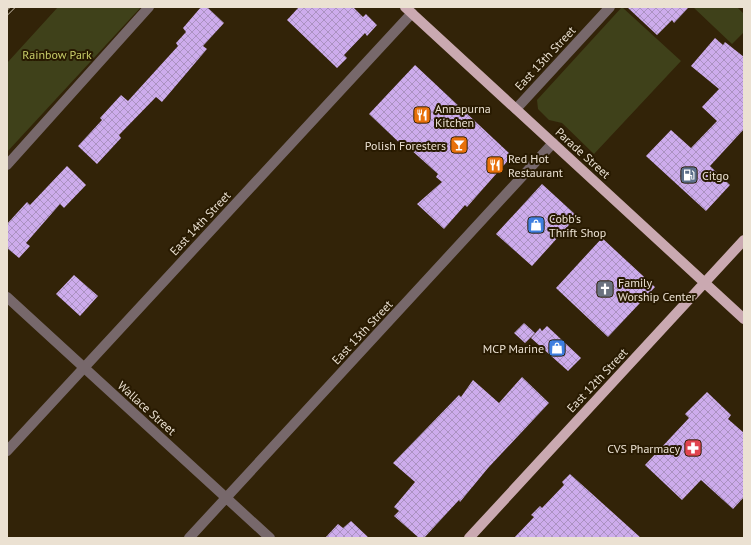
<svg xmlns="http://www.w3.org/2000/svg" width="751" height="545" font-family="'PT Sans',sans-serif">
<defs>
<pattern id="building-cross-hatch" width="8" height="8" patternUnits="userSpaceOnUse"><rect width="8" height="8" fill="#cdacec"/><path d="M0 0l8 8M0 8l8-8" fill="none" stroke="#ab92c1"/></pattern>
</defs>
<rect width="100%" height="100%" fill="#322308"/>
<path fill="#3f411a" d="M58 7H141L7 152V63Z
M622 7 681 61 594 154 562 123 549 120 538 109 537 100Z
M693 7H737L744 14V32L732 44Z"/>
<path fill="url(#building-cross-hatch)" d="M201 7H207L224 23 203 46 207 49 162 102 156 97 119 135 121 138 97 164 78 146 102 120 100 118 121 95 128 101 178 46 176 43 186 32 183 28Z
M299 7H353L363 17 366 14 377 25 367 36 365 33 344 55 347 58 337 68 287 20Z
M627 7H689L674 23 672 20 657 35Z
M715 38 723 45 725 42 744 57V129L710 166 730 185 706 211 646 156 671 130 691 148 717 121 702 107 719 89 691 66Z
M415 65 512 156 467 207 465 205 444 229 417 204 442 182 436 177 438 174 409 148 407 150 369 114Z
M67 166 86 185 64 208 60 204 26 243 30 246 19 258 7 248V224L27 202 30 205Z
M542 184 577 216 532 266 496 234Z
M602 238 655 287 608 337 556 288Z
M74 275 98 296 80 316 56 294Z
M524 323 535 333 525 343 514 333Z
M547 326 581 358 568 371 531 338 540 328 542 331Z
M522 377 549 403 488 468 460 502 459 500 424 538H419L394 516 399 511 394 507 415 482 393 463 459 395 461 397 473 380 499 403Z
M707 392 731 415 728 419 744 433V497L733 509 701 480 682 500 645 465 689 418 685 414Z
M570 474 641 538H514L534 517 531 515 540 506 542 508 564 485 562 482Z
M351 521 369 538H325L338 524 343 528Z"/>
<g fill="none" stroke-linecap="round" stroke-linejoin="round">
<path stroke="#77686b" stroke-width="10" d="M516 109 610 7
M7 165 149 7
M7 297 270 538
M7 451 412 13
M189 538 553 143"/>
<path stroke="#caa9b1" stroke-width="10" d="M405 7 744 319
M469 538 744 240"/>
<defs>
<path id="rail" d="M7 13 13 7"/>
</defs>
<use href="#rail" stroke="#cec3b2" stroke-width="4.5"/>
<use href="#rail" stroke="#281a01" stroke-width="3" stroke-dasharray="9" stroke-linecap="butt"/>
</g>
<defs>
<symbol id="restaurant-square" viewBox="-11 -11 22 22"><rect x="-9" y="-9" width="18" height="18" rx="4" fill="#e8710a" stroke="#281a01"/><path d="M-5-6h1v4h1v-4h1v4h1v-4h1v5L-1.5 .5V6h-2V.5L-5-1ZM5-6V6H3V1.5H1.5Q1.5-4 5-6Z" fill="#fff"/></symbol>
<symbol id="bar-square" viewBox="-11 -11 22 22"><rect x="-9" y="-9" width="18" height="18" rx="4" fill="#e8710a" stroke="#281a01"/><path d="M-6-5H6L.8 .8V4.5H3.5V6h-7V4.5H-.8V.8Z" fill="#fff"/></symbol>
<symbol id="fuel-square" viewBox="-11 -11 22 22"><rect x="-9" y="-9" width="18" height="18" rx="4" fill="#5c6f8a" stroke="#281a01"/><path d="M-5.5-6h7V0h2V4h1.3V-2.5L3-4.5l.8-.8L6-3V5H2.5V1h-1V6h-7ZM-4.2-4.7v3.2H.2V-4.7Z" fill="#fff"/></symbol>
<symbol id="shop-square" viewBox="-11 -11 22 22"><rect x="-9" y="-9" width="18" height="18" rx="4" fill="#3f7fe0" stroke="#281a01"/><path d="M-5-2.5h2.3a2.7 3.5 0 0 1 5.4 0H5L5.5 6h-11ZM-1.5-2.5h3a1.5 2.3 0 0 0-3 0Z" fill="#fff"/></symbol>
<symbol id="church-square" viewBox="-11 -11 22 22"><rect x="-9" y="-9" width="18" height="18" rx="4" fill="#6b7280" stroke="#281a01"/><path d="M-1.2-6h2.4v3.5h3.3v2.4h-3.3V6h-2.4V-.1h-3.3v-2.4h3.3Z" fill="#fff"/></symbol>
<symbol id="pharmacy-square" viewBox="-11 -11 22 22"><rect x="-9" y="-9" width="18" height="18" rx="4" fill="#e0444e" stroke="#281a01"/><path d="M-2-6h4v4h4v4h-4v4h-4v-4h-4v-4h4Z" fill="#fff"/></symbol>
</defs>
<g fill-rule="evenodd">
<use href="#restaurant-square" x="412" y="105" width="20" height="20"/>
<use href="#bar-square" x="449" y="135" width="20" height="20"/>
<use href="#restaurant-square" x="485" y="155" width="20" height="20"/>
<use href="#fuel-square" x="679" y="165" width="20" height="20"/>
<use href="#shop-square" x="526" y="215" width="20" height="20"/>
<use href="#church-square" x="595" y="279" width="20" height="20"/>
<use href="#shop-square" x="547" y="338" width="20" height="20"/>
<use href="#pharmacy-square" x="683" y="438" width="20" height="20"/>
</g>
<g text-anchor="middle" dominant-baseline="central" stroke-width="4" stroke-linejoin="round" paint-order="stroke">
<g font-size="12" fill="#c7cd68" stroke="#281a01">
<text x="57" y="54">Rainbow Park</text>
</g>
<g font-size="12" fill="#ebe1d2" stroke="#281a01">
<text transform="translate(545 58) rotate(-47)">East 13th Street</text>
<text transform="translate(583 153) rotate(42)">Parade Street</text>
<text transform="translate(200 223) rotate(-47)">East 14th Street</text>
<text transform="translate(362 332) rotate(-47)">East 13th Street</text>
<text transform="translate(597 380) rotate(-47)">East 12th Street</text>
<text transform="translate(147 408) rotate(42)">Wallace Street</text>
</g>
<g font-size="12" fill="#ebe1d2" stroke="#281a01" text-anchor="start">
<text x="435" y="108">Annapurna<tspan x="435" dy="14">Kitchen</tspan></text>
<text x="446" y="145" text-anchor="end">Polish Foresters</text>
<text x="508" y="158">Red Hot<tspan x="508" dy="14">Restaurant</tspan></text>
<text x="702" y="175">Citgo</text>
<text x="549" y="218">Cobb's<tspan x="549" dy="14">Thrift Shop</tspan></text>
<text x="618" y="282">Family<tspan x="618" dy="14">Worship Center</tspan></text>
<text x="544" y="348" text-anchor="end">MCP Marine</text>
<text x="680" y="448" text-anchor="end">CVS Pharmacy</text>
</g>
</g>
<rect width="751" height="545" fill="none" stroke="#ebe1d2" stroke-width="16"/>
</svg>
